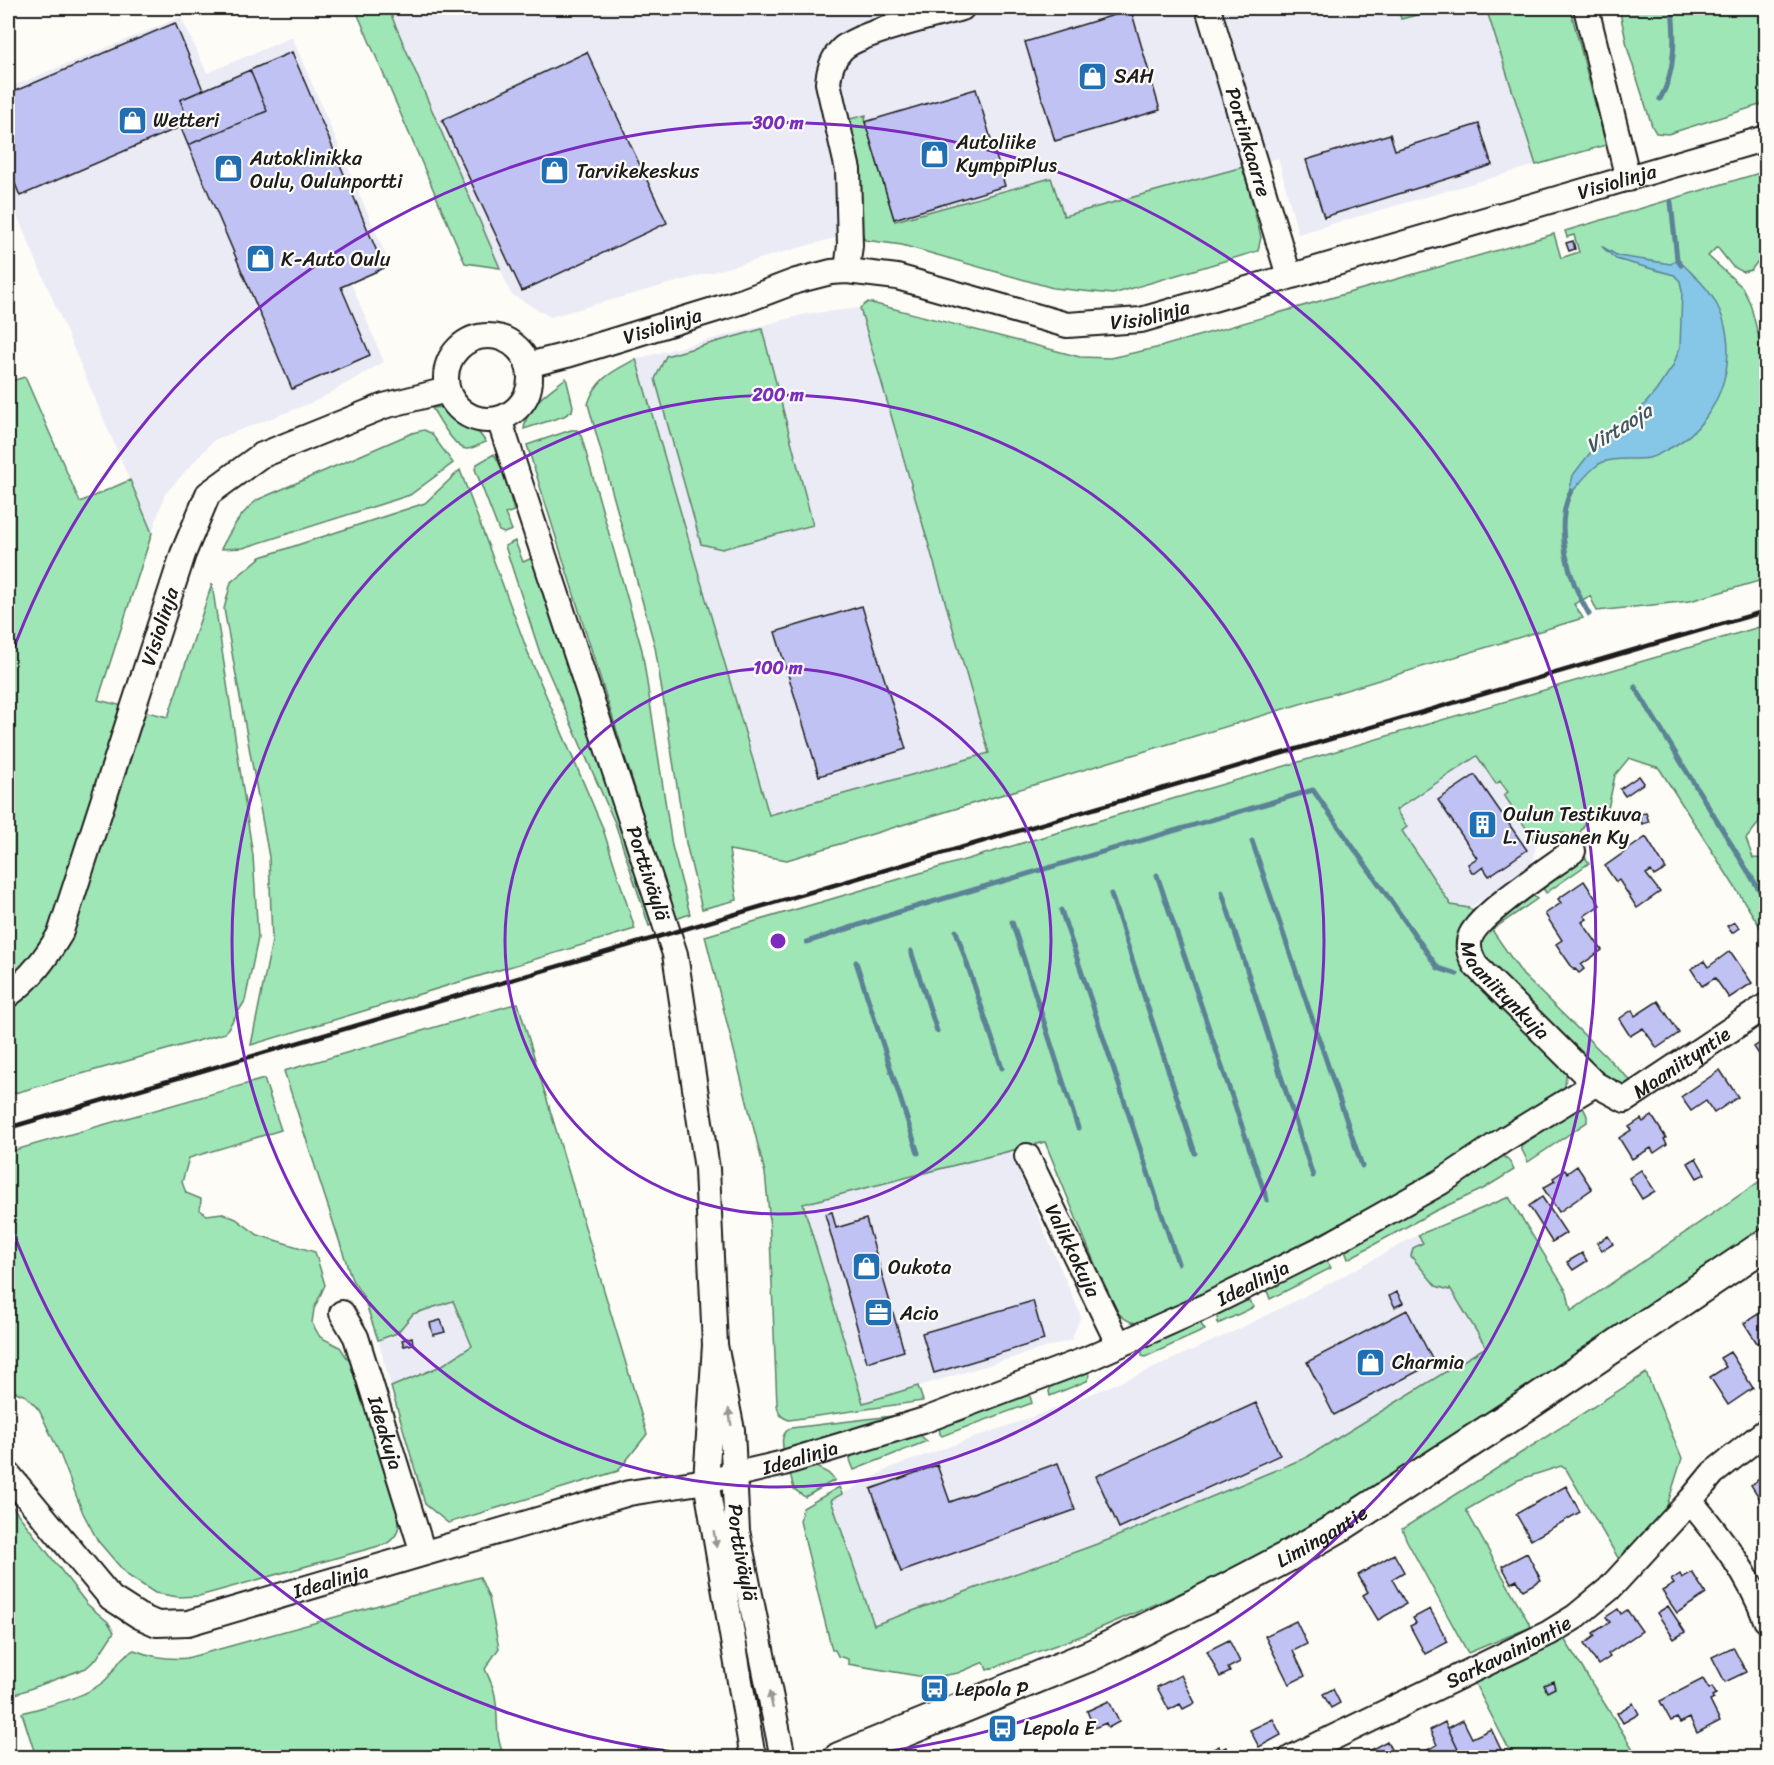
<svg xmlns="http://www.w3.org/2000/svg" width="1774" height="1765" font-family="Sriracha,sans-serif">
<rect width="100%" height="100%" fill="#fdfcf7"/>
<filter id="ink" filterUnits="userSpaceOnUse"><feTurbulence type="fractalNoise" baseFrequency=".0167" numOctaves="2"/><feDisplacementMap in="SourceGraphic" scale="12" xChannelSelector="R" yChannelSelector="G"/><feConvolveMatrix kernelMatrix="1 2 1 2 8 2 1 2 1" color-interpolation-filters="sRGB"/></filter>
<g filter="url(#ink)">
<path fill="#ebebf6" d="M388 8H1398L1401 19 1444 8H1486L1536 165 1298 234 1278 158 1063 216 1051 178 550 317 511 294Z
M181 17 207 73 292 37 390 265 351 283 384 362 316 401 214 440 165 494 152 533 8 194V88Z
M860 308 989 753 769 815 636 359 806 314Z
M1477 756 1495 783 1500 781 1508 793 1504 796 1536 843 1532 866 1464 912 1442 904 1359 826Z
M1010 1151 1081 1316 1071 1340 863 1403 802 1204Z
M1418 1235 1486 1347 1307 1457 1108 1540 873 1625 831 1500 892 1467 1054 1409 1147 1371 1241 1328 1330 1283Z
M454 1300 472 1347 441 1366 391 1387 378 1340 397 1333 413 1314Z"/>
<path fill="#9ee6b5" stroke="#5d8168" stroke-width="1.5" d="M355 8H388L500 268 465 263Z
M1398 8H1444L1401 19Z
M1486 8H1570L1606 145 1536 165Z
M1619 8H1766V103L1668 134 1656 133 1652 126 1628 50Z
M866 115 865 122 895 221 1051 178 1064 216 1243 167 1261 237 1258 251 1113 294 1053 288 902 245 865 240 861 231 846 120Z
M1766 171V251L1751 270 1743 272 1732 266 1717 247 1708 256 1742 287 1750 303 1759 338 1766 337V579L1690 601 1597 611 1590 596 1574 604 1583 618 787 860 729 850 737 900 702 909 686 843 655 647 588 404C596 378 614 371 636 359L769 815 989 753 860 308 868 302 1080 357 1110 358 1156 348 1554 234 1561 258 1579 252 1574 235 1567 237 1565 231Z
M762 329 813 525 722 549 701 544 655 379 666 356Z
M25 377 80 502 130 480 152 533 98 700 168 717 212 584 253 856 258 938 245 1001 225 1033 8 1095V382Z
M566 378 573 406 572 411 564 416 524 429C527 404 547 393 566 378Z
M445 407C465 414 474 426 486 442 480 444 473 449 467 449 455 450 438 417 432 408Z
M424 430 431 433 453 463 410 495 243 548 221 549C231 529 240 514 257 500L412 433Z
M571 430H577L581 435 642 650 672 846 690 914 676 919 527 445Z
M494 454 503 470 514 511 505 514 512 530 504 533 499 531 475 469 477 464Z
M460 470 530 658 602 826 635 929 251 1045 272 941 269 857 224 609 231 582 261 557 425 503Z
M515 541 523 562 532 558 553 593 657 923 649 926 615 823 540 653 505 546Z
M1766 625V802L1758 824 1746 839 1753 858 1766 859V936L1659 768 1629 758 1615 775 1608 809 1587 820 1577 838 1561 832 1536 843 1504 795 1508 792 1500 781 1496 784 1477 756 1396 810 1407 827 1402 831 1451 905 1469 908 1474 913 1459 936 1458 950 1567 1068 1565 1086 1560 1095 1439 1173 1147 1323C1131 1325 1122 1319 1112 1306L1045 1142 803 1204 863 1403 918 1386 923 1401 789 1420C780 1417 778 1413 777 1404L769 1213 765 1173 705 936Z
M1581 851 1589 863 1546 893 1543 888 1544 883Z
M1530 893 1537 899 1492 930 1523 975 1631 1081 1653 1067 1655 1068C1637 1080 1630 1089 1608 1083L1494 973C1490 967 1484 960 1481 953 1474 931 1516 906 1530 893Z
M518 1003 647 1434 618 1471 448 1523 425 1504 391 1387 441 1366 472 1346 453 1301 413 1314 397 1333 378 1340 364 1298 352 1280 284 1071Z
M264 1079 281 1130 189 1158 182 1182 186 1193 201 1199 200 1210 207 1215 222 1213 236 1219 258 1235 315 1252 325 1285 314 1309 312 1323 320 1337 340 1347 350 1362 399 1519C399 1531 397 1537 386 1544L199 1596 178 1597 155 1593 127 1575 98 1541 83 1513 60 1454 39 1410 26 1396 8 1389V1152Z
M1580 1107H1583L1587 1116V1122L1528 1162 1520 1146Z
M1503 1156 1508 1159 1514 1170 1483 1189 1435 1211 1348 1259 1344 1248Z
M1766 1177V1229L1338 1511 1278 1546 1220 1576 1084 1635 987 1670 984 1662 958 1673 930 1678 848 1664V1659L838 1656 835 1650H832L800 1521 803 1508 839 1487 842 1494 831 1500 874 1625 1108 1540 1307 1457 1486 1347 1450 1288 1449 1290 1436 1286 1411 1256 1413 1248 1423 1243 1418 1235 1509 1197 1567 1292 1571 1311Z
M1321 1260 1327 1261 1331 1268 1270 1299 1267 1291 1268 1288Z
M1242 1300 1249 1301 1254 1307 1218 1324 1217 1316 1219 1311Z
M1199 1321 1205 1330 1145 1357 1142 1356V1347Z
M1087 1371 1090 1375 1087 1381 1050 1396 1049 1391 1052 1385Z
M1646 1373 1682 1458 1666 1509 1621 1563 1566 1469 1561 1466 1518 1480 1466 1510 1531 1627 1468 1653 1407 1541 1402 1529Z
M1027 1395 1030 1396 1032 1403 942 1436 940 1434 939 1426Z
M909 1414 784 1453C782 1443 780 1434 791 1428Z
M917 1433 927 1441 854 1470 850 1460 851 1455Z
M814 1466 828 1473 835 1480 805 1497 794 1489 790 1473Z
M8 1501 87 1604 108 1622 114 1632 97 1658 86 1668 8 1697Z
M480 1577 489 1598 499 1648 485 1669C488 1676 492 1684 494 1691 500 1713 493 1736 505 1757H36L22 1713C48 1705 79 1700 102 1683 115 1674 117 1657 134 1650 152 1657 168 1660 187 1658Z
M1561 1634 1638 1757H1513L1472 1678Z"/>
<path fill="#86c6e7" stroke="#5c8296" stroke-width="1.5" d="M1601 246 1618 256 1671 264 1677 259C1691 272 1707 286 1716 303 1743 351 1722 419 1674 446 1666 450 1657 456 1649 458 1634 461 1613 456 1599 464 1587 472 1577 487 1568 497L1573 475 1590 453 1639 411 1656 391 1673 366 1680 347 1682 291 1680 281 1674 275 1616 259Z"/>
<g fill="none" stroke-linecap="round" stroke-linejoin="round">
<path stroke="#5c8296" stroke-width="5" d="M1660 99C1676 72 1675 37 1672 8
M1671 202 1677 259 1681 265
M1571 491C1553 527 1569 581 1589 614
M1635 687 1766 901
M1252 841 1362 1166
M1157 875 1267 1200
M1222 892 1313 1176
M1111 894 1195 1153
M1061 910 1178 1263
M1012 922 1078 1128
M956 931 1002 1068
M807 942 905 910 1313 790 1438 968 1457 974
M911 951 937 1031
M856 962 918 1153"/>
</g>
<path fill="#c0c2f4" stroke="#1c1c1c" stroke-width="1.5" d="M1131 10 1160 110 1055 141 1025 42Z
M175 23 203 90 180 100 187 117 178 121 180 127 20 196 8 166V94Z
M292 52 384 268 341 287 370 355 292 389 188 145 267 111 250 70Z
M587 52 667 223 522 291 442 120Z
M250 70 267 111 188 145 178 121 187 117 180 100Z
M976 89 1005 186 894 219 865 122Z
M1479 124 1492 165 1324 217 1306 160 1390 134 1395 150Z
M1573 241 1575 249 1569 251 1566 243Z
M862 606 906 749 819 776 775 632Z
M1475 775 1527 850 1489 876 1483 867 1475 873H1472L1468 864 1477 858 1438 800Z
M1639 776 1644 783 1625 796 1620 789Z
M1646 813 1649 822 1642 824 1639 814Z
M1646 837 1666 869 1654 876 1651 871 1646 874 1660 892 1637 908 1619 880 1616 882 1605 866Z
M1584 881 1600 905 1584 916 1587 919 1582 922 1602 950 1581 965 1584 969 1579 973 1575 969 1574 970 1556 944 1562 940 1545 914 1561 903 1558 899Z
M1735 922 1739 928 1732 933 1727 926Z
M1730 951 1752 983 1729 998 1715 978 1702 986 1691 969 1704 961 1708 967Z
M1658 1001 1679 1033 1657 1048 1643 1028 1630 1036 1619 1019 1632 1010 1635 1016Z
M1766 1039V1062L1765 1063 1754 1047Z
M1720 1070 1738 1097 1714 1113 1706 1101 1691 1111 1681 1097Z
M1652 1116 1666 1138 1664 1139 1667 1144 1654 1153 1651 1148 1632 1159 1619 1138 1631 1130 1629 1127 1641 1119 1643 1122Z
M1696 1158 1705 1174 1697 1178 1688 1163Z
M1577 1166 1592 1189 1559 1212 1543 1188 1555 1181 1553 1178 1565 1170 1567 1173Z
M1641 1170 1655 1191 1642 1199 1629 1178Z
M1542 1197 1566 1233 1552 1242 1529 1206Z
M832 1212 836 1228 866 1219 904 1351 867 1362 825 1214Z
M1608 1236 1613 1244 1602 1251 1597 1243Z
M1582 1253 1587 1261 1573 1270 1567 1262Z
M1397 1292 1403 1303 1395 1307 1389 1296Z
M1033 1301 1044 1340 934 1373 922 1333Z
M1766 1309V1343L1762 1346 1759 1342 1757 1343 1744 1323Z
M1407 1310 1434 1363 1334 1415 1307 1362Z
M441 1320 445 1332 433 1335 430 1323Z
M412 1337 413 1344 404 1346 402 1340Z
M1730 1352 1753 1388 1728 1405 1710 1377 1726 1367 1720 1358Z
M1256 1403 1280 1455 1119 1528 1096 1476Z
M1058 1463 1075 1510 901 1572 871 1489 937 1465 950 1502Z
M1766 1474V1508L1751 1485Z
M1566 1486 1580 1512 1531 1540 1516 1514Z
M1527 1553 1541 1580 1523 1590 1517 1580 1511 1583 1502 1566Z
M1394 1554 1404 1572 1392 1579 1406 1604 1378 1620 1363 1595 1368 1592 1358 1575Z
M1692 1572 1706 1594 1677 1613 1662 1591 1674 1584 1671 1580 1680 1574 1682 1578Z
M1668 1606 1685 1632 1674 1639 1657 1613Z
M1430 1609 1448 1642 1425 1654 1410 1626 1416 1623 1413 1618Z
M1618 1609 1621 1614 1627 1610 1642 1631 1608 1654 1610 1657 1598 1665 1584 1644 1595 1636 1593 1633 1610 1622 1606 1617Z
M1296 1621 1307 1644 1293 1651 1305 1676 1289 1684 1265 1636Z
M1229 1640 1240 1662 1228 1668 1230 1672 1220 1677 1207 1651Z
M1733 1647 1746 1672 1725 1682 1712 1657Z
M1181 1675 1195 1703 1183 1709 1180 1704 1169 1710 1157 1687Z
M1703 1679 1709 1689 1712 1687 1716 1694 1712 1696 1714 1699 1710 1701 1720 1721 1697 1733 1690 1718 1680 1723 1677 1718 1671 1721 1660 1701Z
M1553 1681 1555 1688 1547 1692 1544 1685Z
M1333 1689 1340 1703 1331 1708 1323 1694Z
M1109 1701 1119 1722 1108 1728 1106 1723 1094 1728 1087 1711Z
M1633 1703 1639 1714 1623 1723 1617 1713Z
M1273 1719 1281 1735 1259 1747 1250 1730Z
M1463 1720 1472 1738 1491 1729 1505 1758H1462L1448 1728Z
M1445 1722 1462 1758H1422L1420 1754 1437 1745 1430 1730Z
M1387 1741 1395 1758H1356Z
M1219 1746 1220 1750 1226 1747 1232 1758H1196Z"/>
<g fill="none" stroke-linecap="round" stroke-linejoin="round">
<defs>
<g id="minor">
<path id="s1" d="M1208 8 1289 276"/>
<path d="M1586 8 1628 179"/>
<path d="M847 271 850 245 848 170 828 83C829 70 832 59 842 49 858 33 936 15 962 8"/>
<circle cx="488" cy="378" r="42"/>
<path id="s2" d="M528 365 567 355 743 301 796 281 831 272 847 271 897 277 1067 325 1141 320 1766 138"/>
<path id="s3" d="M499 419 675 954 707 1169 715 1345"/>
<path id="s4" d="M1573 851C1550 868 1482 912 1471 935 1466 946 1470 956 1476 966L1595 1084 1625 1100 1766 1006"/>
<path id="s5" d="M8 995C31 978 45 959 60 934L183 554 208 494 260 456 384 406 447 390"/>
<path id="s6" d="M1027 1156 1119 1345"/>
<path id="s7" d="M342 1313 356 1337 423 1553"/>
<path id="s8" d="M8 1474 111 1598 139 1616 157 1624 188 1623 629 1493 706 1481 780 1464 925 1420 1087 1359 1204 1307 1329 1245 1441 1182 1505 1139 1595 1084"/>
<path d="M1690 1501C1720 1537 1750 1575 1766 1620"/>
<path id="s9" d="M756 1758 752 1752 706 1481 715 1345 732 1430 737 1531 783 1758"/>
<path id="s10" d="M1291 1758 1549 1633 1575 1617 1609 1589 1690 1501 1713 1473 1766 1431"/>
</g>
<g id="major">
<path id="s11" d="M839 1758 1092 1655 1226 1589 1285 1558 1344 1524 1529 1404 1766 1244"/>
</g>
</defs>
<use href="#minor" stroke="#1c1c1c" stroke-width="28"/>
<use href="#major" stroke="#1c1c1c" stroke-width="34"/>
<use href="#minor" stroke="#fdfcf7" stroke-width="24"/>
<use href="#major" stroke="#fdfcf7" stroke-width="30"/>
<path stroke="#1c1c1c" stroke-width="4.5" d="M8 1128 1766 611"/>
</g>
<defs><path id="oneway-solid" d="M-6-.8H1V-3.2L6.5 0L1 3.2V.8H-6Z" transform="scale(1.5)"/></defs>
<g fill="#989794">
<use href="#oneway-solid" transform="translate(730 1417) rotate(-99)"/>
<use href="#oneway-solid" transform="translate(715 1539) rotate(81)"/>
<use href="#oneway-solid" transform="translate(771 1700) rotate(-102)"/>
</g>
</g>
<g fill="none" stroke="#7b2cbf" stroke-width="3">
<circle cx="778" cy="941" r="273"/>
<circle cx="778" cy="941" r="546"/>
<path d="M728 1757A818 818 0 0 1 9 1221M9 661A818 818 0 1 1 828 1757"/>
</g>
<defs>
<symbol id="shop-square" viewBox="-11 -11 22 22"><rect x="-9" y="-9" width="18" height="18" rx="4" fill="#1f6fb2" stroke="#fdfcf7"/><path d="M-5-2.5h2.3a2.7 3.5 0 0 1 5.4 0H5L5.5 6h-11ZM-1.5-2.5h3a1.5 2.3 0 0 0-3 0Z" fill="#fff"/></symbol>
<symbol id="building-square" viewBox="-11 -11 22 22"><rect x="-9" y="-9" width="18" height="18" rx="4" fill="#1f6fb2" stroke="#fdfcf7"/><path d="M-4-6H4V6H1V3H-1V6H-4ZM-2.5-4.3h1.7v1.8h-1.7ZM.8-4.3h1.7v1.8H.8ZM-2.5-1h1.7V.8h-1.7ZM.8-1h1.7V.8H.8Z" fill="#fff"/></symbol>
<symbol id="office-square" viewBox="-11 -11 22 22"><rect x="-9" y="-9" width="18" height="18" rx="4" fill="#1f6fb2" stroke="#fdfcf7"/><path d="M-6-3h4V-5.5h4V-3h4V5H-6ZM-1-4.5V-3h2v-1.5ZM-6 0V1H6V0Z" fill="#fff"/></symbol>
<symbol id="bus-square" viewBox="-11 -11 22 22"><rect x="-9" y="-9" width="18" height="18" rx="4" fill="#1f6fb2" stroke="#fdfcf7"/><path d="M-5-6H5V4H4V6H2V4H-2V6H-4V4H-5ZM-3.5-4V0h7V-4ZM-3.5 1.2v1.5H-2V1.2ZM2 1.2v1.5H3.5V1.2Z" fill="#fff"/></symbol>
</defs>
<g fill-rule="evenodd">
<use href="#shop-square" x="1076" y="60" width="33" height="33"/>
<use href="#shop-square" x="116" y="104" width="33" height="33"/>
<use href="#shop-square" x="918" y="138" width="33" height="33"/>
<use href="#shop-square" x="212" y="152" width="33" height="33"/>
<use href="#shop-square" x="538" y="154" width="33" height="33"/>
<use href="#shop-square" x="244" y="242" width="33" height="33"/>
<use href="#building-square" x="1466" y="808" width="33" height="33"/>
<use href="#shop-square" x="850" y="1250" width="33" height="33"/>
<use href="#office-square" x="862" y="1296" width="33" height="33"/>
<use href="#shop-square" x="1354" y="1346" width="33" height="33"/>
<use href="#bus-square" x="918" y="1672" width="33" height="33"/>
<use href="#bus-square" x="986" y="1712" width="33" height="33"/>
</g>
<g text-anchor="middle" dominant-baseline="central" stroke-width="4.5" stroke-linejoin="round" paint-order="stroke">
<g font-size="20" fill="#1c1c1c" stroke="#fdfcf7" text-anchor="start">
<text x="1114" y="76">SAH</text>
<text x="153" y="120">Wetteri</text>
<text x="956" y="142">Autoliike<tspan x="956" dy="23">KymppiPlus</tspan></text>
<text x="250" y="158">Autoklinikka<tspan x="250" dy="23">Oulu, Oulunportti</tspan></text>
<text x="576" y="171">Tarvikekeskus</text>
<text x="281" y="259">K-Auto Oulu</text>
<text x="1503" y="814">Oulun Testikuva<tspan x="1503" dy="23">L. Tiusanen Ky</tspan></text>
<text x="888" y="1267">Oukota</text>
<text x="900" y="1313">Acio</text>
<text x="1392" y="1362">Charmia</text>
<text x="955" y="1689">Lepola P</text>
<text x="1023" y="1728">Lepola E</text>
</g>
<g font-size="20" fill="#1c1c1c" stroke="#fdfcf7">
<text stroke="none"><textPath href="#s1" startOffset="140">Portinkaarre</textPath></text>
<text stroke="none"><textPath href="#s2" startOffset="1130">Visiolinja</textPath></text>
<text stroke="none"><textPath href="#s2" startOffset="644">Visiolinja</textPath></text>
<text stroke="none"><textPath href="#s2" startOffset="140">Visiolinja</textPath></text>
<text stroke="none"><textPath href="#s5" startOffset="404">Visiolinja</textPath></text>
<text stroke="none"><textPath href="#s3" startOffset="478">Porttiväylä</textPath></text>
<text stroke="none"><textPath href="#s4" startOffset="202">Maaniitynkuja</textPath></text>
<text stroke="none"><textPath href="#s4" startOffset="435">Maaniityntie</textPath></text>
<text stroke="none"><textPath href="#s6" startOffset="105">Valikkokuja</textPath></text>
<text stroke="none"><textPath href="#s8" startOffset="1366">Idealinja</textPath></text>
<text stroke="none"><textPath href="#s7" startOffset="128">Ideakuja</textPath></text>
<text stroke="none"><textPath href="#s8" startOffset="880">Idealinja</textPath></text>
<text stroke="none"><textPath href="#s11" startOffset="532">Limingantie</textPath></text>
<text stroke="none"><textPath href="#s9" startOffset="628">Porttiväylä</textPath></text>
<text stroke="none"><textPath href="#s8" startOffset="394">Idealinja</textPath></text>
<text stroke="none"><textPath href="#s10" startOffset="242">Sarkavainiontie</textPath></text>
</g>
<g font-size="21" font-style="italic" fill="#415863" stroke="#fdfcf7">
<text transform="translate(1619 428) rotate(-32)">Virtaoja</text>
</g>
</g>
<circle cx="778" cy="941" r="9" fill="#7b2cbf" stroke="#fdfcf7" stroke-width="3"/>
<g font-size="18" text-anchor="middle" font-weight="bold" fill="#7b2cbf" stroke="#fdfcf7" stroke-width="4.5" stroke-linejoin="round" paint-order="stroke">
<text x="778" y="129">300 m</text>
<text x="778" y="401">200 m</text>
<text x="778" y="674">100 m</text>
</g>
<rect width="1774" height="1765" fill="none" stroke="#fdfcf7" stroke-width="30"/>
<rect x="15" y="15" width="1744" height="1735" fill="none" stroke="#1c1c1c" stroke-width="2" filter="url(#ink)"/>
</svg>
